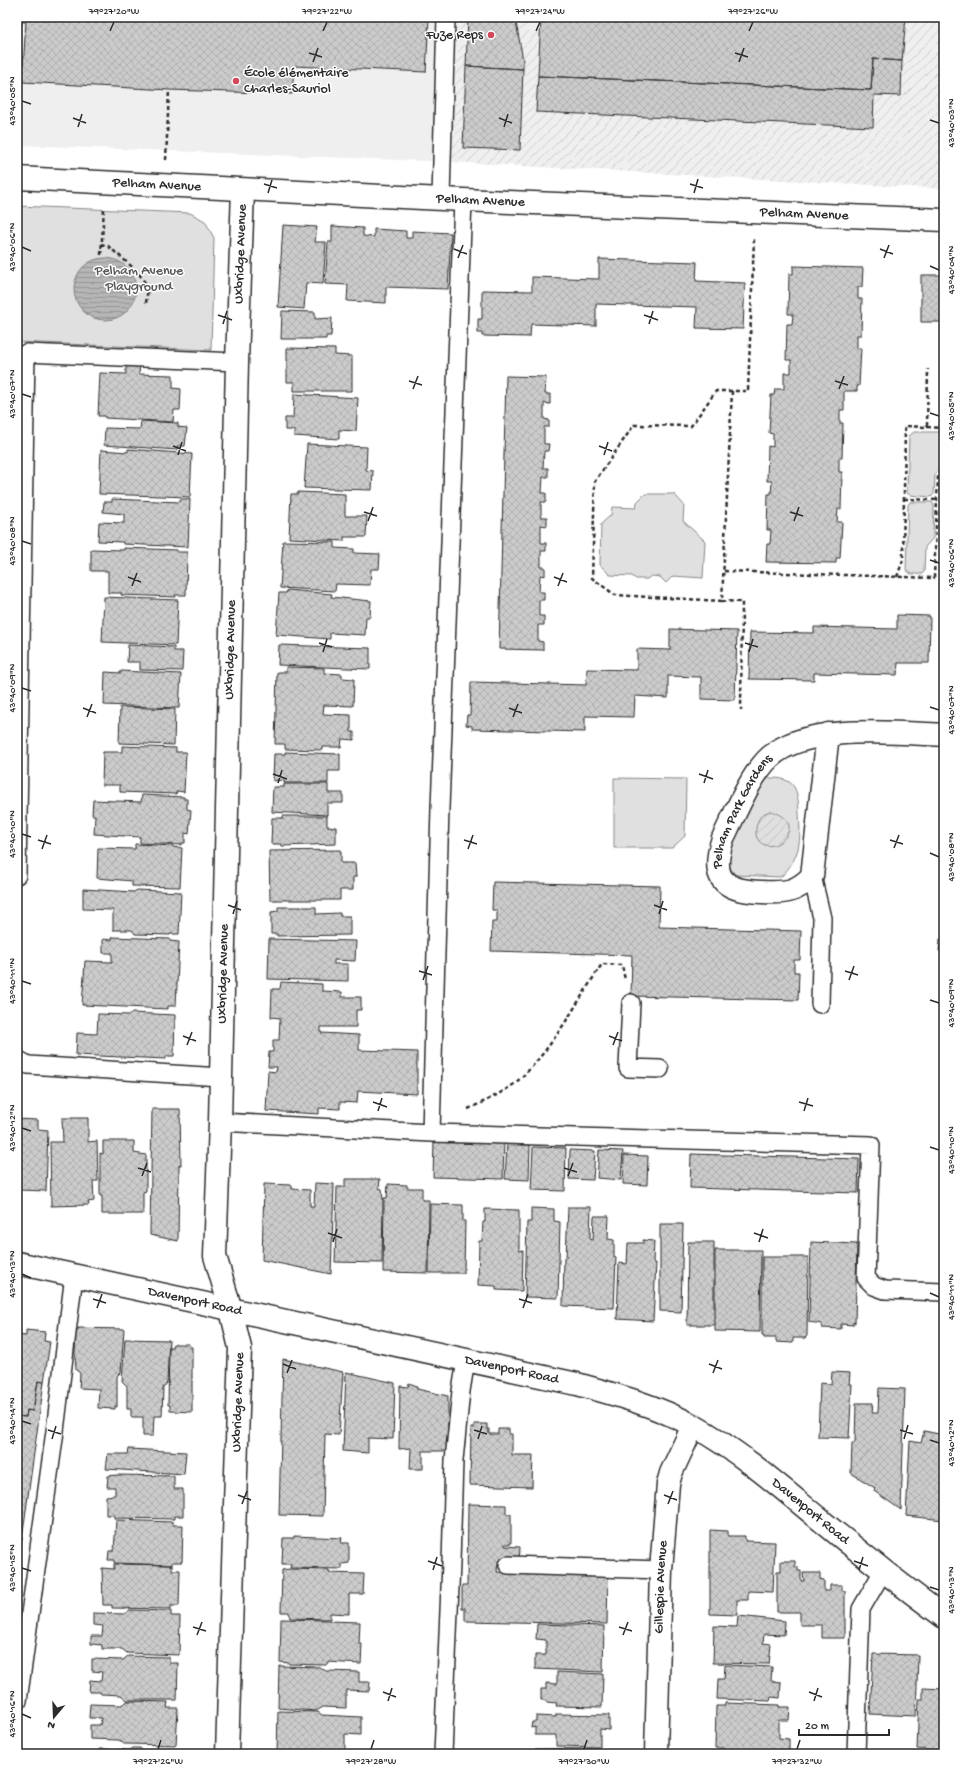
<svg xmlns="http://www.w3.org/2000/svg" width="961" height="1771" font-family="'Gochi Hand',sans-serif">
<defs>
<pattern id="industrial-furrows" width="10" height="10" patternUnits="userSpaceOnUse"><rect width="10" height="10" fill="#efefef"/><path d="M-1 1l2-2M0 10L10 0M9 11l2-2" fill="none" stroke="#cdcdcd"/></pattern>
<pattern id="garden-furrows" width="10" height="10" patternUnits="userSpaceOnUse"><rect width="10" height="10" fill="#e0e0e0"/><path d="M-1 1l2-2M0 10L10 0M9 11l2-2" fill="none" stroke="#c0c0c0"/></pattern>
<pattern id="water-rules" width="6" height="5" patternUnits="userSpaceOnUse"><rect width="6" height="5" fill="#b6b6b6"/><path d="M0 2.5h6" fill="none" stroke="#949494"/></pattern>
<pattern id="building-cross-hatch" width="8" height="8" patternUnits="userSpaceOnUse"><rect width="8" height="8" fill="#cbcbcb"/><path d="M0 0l8 8M0 8l8-8" fill="none" stroke="#aeaeae"/></pattern>
</defs>
<rect width="100%" height="100%" fill="#fff"/>
<filter id="ink" filterUnits="userSpaceOnUse"><feTurbulence type="fractalNoise" baseFrequency=".025" numOctaves="2"/><feDisplacementMap in="SourceGraphic" scale="8" xChannelSelector="R" yChannelSelector="G"/><feConvolveMatrix kernelMatrix="1 2 1 2 8 2 1 2 1" color-interpolation-filters="sRGB"/></filter>
<g filter="url(#ink)">
<path fill="#efefef" d="M17 17H460L450 162 17 145Z"/>
<path fill="url(#industrial-furrows)" d="M460 17H944V189L450 162Z"/>
<path fill="#e0e0e0" stroke="#868686" d="M17 206 190 213 205 221 214 238 211 350 17 342Z
M914 432H944V465L935 474 934 494 931 497 910 495 907 493 909 436Z
M645 494H674L684 505 683 521 705 541 703 578 673 576 666 583 660 577 651 576 647 579H636L632 576 610 575 600 565 601 524 611 515 612 507 636 508 637 502Z
M910 502H932L934 505 933 538 925 547 924 572 922 574H911L906 570 908 505Z
M614 778 686 779 685 836 672 848H614Z
M769 778C796 777 798 790 799 814 801 841 801 856 781 877L736 875C733 872 730 868 729 865 726 843 753 802 763 782Z"/>
<path fill="url(#garden-furrows)" stroke="#868686" d="M771 811C813 823 770 862 757 838 754 832 757 819 762 815 764 813 768 812 771 811Z"/>
<path fill="url(#water-rules)" stroke="#7e7e7e" d="M74 289a31 31 0 1 1 62 0a31 31 0 1 1-62 0Z"/>
<path fill="url(#building-cross-hatch)" stroke="#2b2b2b" d="M17 17H429L426 72 294 66 292 94 169 90 22 82 26 22H17Z
M468 17H515L523 60V69L466 66Z
M541 17H906L902 61 873 59 871 90 538 76Z
M873 59 902 61 901 96 874 95 873 127 536 112 538 76 871 90Z
M466 66 523 69 520 150 463 148Z
M283 225 317 227 315 242H326L323 284 306 283 304 309 278 307Z
M332 226 363 228V236L374 237V229L406 231V238H412V231L451 233 448 289 386 287V303L347 301 348 285 325 284 328 242H332Z
M599 259 697 262 696 281 745 283 743 329 696 328 697 307 596 304V326L531 324 530 337 482 336V333H478V319H482V290L532 291V277L599 279Z
M793 266 863 268 862 287H858V299H862L861 335H857V349L861 348 859 386H857V391H844V410H840V423H843L842 458H839V472H842L841 509H838L837 522H842L840 558H836V563L766 562 767 544H770L771 530H767L768 494H771L772 481H767L768 446 773 447V434L769 433 771 395H774L775 389H784V373H791V360H786L787 324H792L793 314H788L789 274H793Z
M921 275H944V322H921Z
M282 311 315 312V319L332 318 331 336H326V339H281Z
M287 348 335 349V355L352 356V391H294V382H287Z
M126 363 140 364 139 374 173 375V388L181 389 180 410H174L173 422 105 418V416H98L100 373 126 374Z
M506 376 546 377 545 394H550V404L544 403V419L549 420V427H544V444H549L548 451H544L543 468H548V477H543L542 493H546V502H541V517H547V526L541 525V543H546V551H541V567H545V576L540 575 539 592H544V600H539V616H544V625H538V641L543 642V650L499 649Z
M294 394 358 398 356 431 339 430V439L294 436V430H285V418H293Z
M141 421 178 423V427L187 428 185 446H177L178 450 104 445 105 428 140 429Z
M307 444 367 447 366 470 373 471 372 490 304 488Z
M128 449 192 454 190 497 99 494 101 450 128 452Z
M298 492 345 494V516H367L366 537H344V541L289 538 291 494H298Z
M112 499 180 502V499H190L188 547 123 544V542L98 541 99 522 124 523V514L103 512 104 502H112Z
M283 541 335 542V548L354 549V553L380 554 379 569H371L370 585 336 584 335 591 280 588Z
M124 548 177 550V552H187L186 595H175L176 597 121 595 122 593H108V571H91V549L124 550Z
M287 590 332 594 331 597 371 601 370 617H366L365 635 330 633V639L276 635 279 593H286Z
M104 597 178 600 176 645 102 642Z
M897 615 930 616 929 663H898L897 675 814 673V680L749 679 750 632 814 633V627L897 629Z
M670 629 737 631 735 700 701 699V677L668 676V698L635 696 634 717 585 716V732L472 729V726L466 725 467 715H470L471 682 586 685 587 669 637 670V649L670 650Z
M128 645 174 647V651H183L182 671 140 670V662H127Z
M279 645 370 648V669L278 665Z
M286 667 324 668V673L342 674V678L354 679 353 706 324 705 323 714 351 715V732H354V740L342 739 341 747H322V750L285 749V744H275L277 672H286Z
M121 671 181 674 179 708 104 705 105 672 121 673Z
M120 707 175 709 174 745 119 743Z
M122 746 176 748V752H186L184 792 177 791 176 794 120 792V785H102L103 752H122Z
M285 752 340 754V771H328V783H284V780L273 781 274 754H285Z
M284 784H328V793H343V803H327V815L272 812 273 787H284Z
M142 795 184 797V799H187V809L191 810 189 834 185 833V843H182V845L140 843V837L94 834 95 815H92L93 800 141 802Z
M283 816H327V826L336 827V844L282 846 281 844H271L272 818H283Z
M135 844 173 846V847L182 848 180 887 132 886V881L97 878 98 848 135 849Z
M341 850V863H355L356 877H353V890H340V900H270L269 851Z
M493 882 660 886 659 927 801 931 800 960H794V972H799L798 1000 631 996 632 955 491 951 492 922H497V910H492Z
M83 889 134 892 137 890 181 892 179 934H170V935L135 934 132 930H113V910L83 909Z
M278 907H316V914L340 913V916H350V935L277 936V934H271V912L278 911Z
M112 937 170 939V941L179 942 176 1006H168V1009L82 1005 85 961 112 962V953H103V939L112 940Z
M269 939 356 941 355 961 334 960V964H348V981L268 979Z
M940 939H944V951H939Z
M281 982 322 984V991L342 992V997H361V1010H356V1027H321V1033L359 1035V1050L417 1052V1094L358 1091 357 1103 340 1102V1109L319 1108V1114L266 1111 268 1071 276 1072 277 1067H268L269 1052H273V1040H279L280 1018 271 1017 272 989H280Z
M132 1013 175 1015 174 1056H166V1059L76 1055 77 1033 97 1034 98 1014 129 1015Z
M152 1109H180L181 1165H179L178 1241 150 1235Z
M62 1118H88V1142L97 1141 98 1181H93L94 1201 88 1202 89 1205 51 1206 50 1142H63Z
M17 1119 38 1120V1129L48 1130 46 1191 19 1190V1196H17Z
M434 1140 504 1142 503 1179 433 1177Z
M103 1141H134V1153L146 1155V1191L143 1192V1214H102V1196H100V1153L103 1154Z
M507 1144 530 1145 529 1180 505 1179Z
M533 1147 566 1148 565 1191 531 1190Z
M570 1150 595 1151 593 1180 569 1179Z
M599 1150 623 1151 621 1180 597 1178Z
M691 1154 859 1159 858 1193 690 1188Z
M624 1155 648 1156 647 1185 623 1184Z
M345 1179H380L379 1188 382 1189 383 1199 382 1263 335 1262 337 1187H345Z
M315 1183 334 1184 331 1274 262 1260 264 1184 292 1185V1189L310 1190V1206H314Z
M388 1184 407 1185V1188H422V1200H429L428 1273 383 1272 384 1198H387Z
M430 1204 463 1205V1221H465L464 1273H429Z
M568 1207H591L590 1239 593 1240 594 1216H609L608 1239 614 1240V1257H616L614 1308 563 1306 564 1257 566 1258Z
M531 1208 554 1209V1221L560 1222 558 1298 525 1297 527 1222H531Z
M485 1209 519 1210V1251L523 1250 522 1291 496 1290V1286L478 1285 479 1241H482L483 1222H485Z
M660 1224H683L681 1312 660 1311Z
M643 1240 654 1241 653 1263H656L653 1321 617 1319 619 1263 627 1264 628 1243H643Z
M688 1242H714V1325H687Z
M811 1242 857 1244 855 1323 853 1322V1325L841 1324V1329L822 1328V1324L809 1322Z
M715 1250H761L760 1332 715 1331Z
M762 1257H808L807 1336 805 1338H793V1343L776 1342V1338H764V1335H762Z
M78 1328 124 1329 121 1372 117 1376V1407L115 1406V1409L98 1408 99 1389 79 1388 80 1373 76 1370 75 1353 76 1331H78Z
M26 1330 45 1332 44 1341 50 1342 44 1382 38 1381 33 1411 27 1410 26 1417 17 1416V1335L26 1336Z
M125 1339 169 1340 167 1383 163 1388 162 1416H154L153 1436H143V1417H131V1409H127V1386L122 1381Z
M173 1344H189V1347H192V1412L170 1411V1405H168L169 1347H172Z
M283 1359 343 1372 339 1435 325 1434 323 1516 279 1515Z
M346 1372 395 1383 393 1439 368 1438V1453L343 1451Z
M832 1372 850 1373 849 1384H852L849 1438 818 1437 820 1383 831 1384Z
M38 1381 44 1382 21 1546 17 1545V1416L26 1417 27 1410 33 1411Z
M409 1383 417 1386V1389L448 1396V1451H423V1469H410L411 1448 399 1449 400 1386 408 1387Z
M879 1388 905 1389 901 1510 874 1491 875 1488 851 1473 852 1443H855L856 1403H873L872 1413H878Z
M474 1424H487V1429H489V1434H498V1429H509V1434H512V1455H533L532 1487 470 1485 471 1428H474Z
M924 1431 944 1435V1520L906 1516 910 1441 921 1443Z
M129 1449 186 1452 184 1474 106 1469 108 1454H128Z
M117 1475 174 1476V1489H183V1516H174V1519L114 1518V1515H106V1496L115 1495V1487H107L108 1476Z
M468 1504 506 1505V1514H511V1544H505V1546L520 1547 519 1562 498 1561 497 1572 608 1574 607 1624 465 1621V1608H462V1586H467Z
M116 1520 173 1522V1525H183L182 1562H172V1565L114 1563V1560H108L109 1551H114Z
M710 1530 728 1531V1536H745V1541L775 1542 773 1592 748 1591V1600H737V1615L710 1614Z
M294 1536 342 1538 341 1543H349V1563L342 1564V1569L290 1568 291 1564H282L283 1538H294Z
M781 1561H795V1567H798V1571H801V1581H804L803 1573H820V1579L824 1580V1591H830V1585H842V1591H845V1638H822V1625H800V1612H777V1571H781Z
M114 1564 172 1565V1570H180L179 1606H171V1609L112 1608V1605H103L102 1568 114 1569Z
M290 1569 329 1570V1573L364 1574 363 1594H349V1614L330 1613V1619L290 1618 289 1612H281L282 1570Z
M130 1610 171 1611V1616H180L179 1655 127 1653 122 1649H102V1645L91 1644V1636H102L103 1626 93 1625V1613L124 1614Z
M738 1616 785 1621 784 1635 764 1634 763 1643 771 1644 769 1664 713 1663 714 1626 737 1627Z
M281 1619 329 1620 330 1621 360 1622 359 1644H362L361 1664 328 1662 326 1665 289 1664V1663L280 1662Z
M537 1624 604 1626 603 1672 535 1669V1655H546V1640L536 1639Z
M873 1654 918 1655 916 1716 870 1714Z
M128 1656 169 1657V1663H178L177 1700H127L121 1695 101 1694 100 1692H89L90 1680 101 1681 102 1672 92 1671V1659L123 1660Z
M725 1665 772 1667 771 1681 781 1682 780 1698 771 1697 770 1701 717 1699 718 1679H724Z
M279 1666 319 1667 326 1671 359 1672V1682H370L369 1691 346 1690V1708L323 1707 316 1711 278 1708Z
M557 1672 603 1674 602 1707 556 1706 557 1703 546 1702 545 1700H541V1689H546V1683L557 1684Z
M923 1688 944 1689V1754H927L928 1750 917 1749 919 1699H923Z
M128 1701 168 1702 167 1708H178L176 1745 124 1744 119 1740 90 1739V1725H100L101 1718H89L90 1704 121 1705Z
M725 1703 779 1705V1707H790L789 1720H779V1738L789 1739V1750H778V1752L724 1751V1748H715L716 1706H725Z
M278 1711 318 1712 322 1715 361 1717V1735L345 1734V1754L277 1753Z
M556 1714 609 1715V1730L600 1729V1747L556 1746V1735H535V1727L531 1728 532 1722H536V1716L556 1717Z
M133 1748H140L143 1751 176 1753V1754H99V1749L130 1750Z
M599 1748V1754H535V1749Z"/>
<g fill="none" stroke-linecap="round" stroke-linejoin="round">
<defs>
<path id="lane" d="M441 198 446 17
M17 875 26 353 237 362
M812 876 822 918 820 1004
M631 1003 628 1068 660 1069
M17 1059 28 1065 221 1077
M220 1122 431 1133 871 1145 866 1278 874 1286 885 1290 944 1292
M431 1133 440 808 463 200
M508 1565 661 1570
M18 1701 55 1431 74 1275
M443 1754 451 1563 454 1460 461 1391 466 1360
M856 1754 861 1609 883 1571"/>
<g id="street">
<path id="s1" d="M17 178 463 200 944 220"/>
<path id="s2" d="M828 734 812 876C796 893 784 893 762 892 722 891 710 878 723 838 735 814 751 774 770 757 806 723 897 733 944 735"/>
<path id="s3" d="M227 1754 240 1348 231 1310 215 1256 220 1122 237 362 243 190"/>
<path id="s4" d="M656 1754 661 1570 668 1484 671 1473 693 1426"/>
</g>
<g id="secondary">
<path id="s5" d="M17 1263 577 1384C617 1395 657 1406 694 1426 739 1451 778 1485 818 1518 859 1552 901 1585 944 1617"/>
</g>
</defs>
<use href="#lane" stroke="#2b2b2b" stroke-width="20"/>
<use href="#street" stroke="#2b2b2b" stroke-width="25"/>
<use href="#secondary" stroke="#2b2b2b" stroke-width="25"/>
<path stroke="#2b2b2b" stroke-width="2.5" stroke-dasharray="4 3" stroke-linecap="butt" d="M166 160 169 90
M101 244 108 246 137 271 148 287 146 303
M101 255 104 208
M732 391 722 601 742 602 741 710
M927 427 944 428
M904 499 937 500
M724 571 934 578 938 475 944 470
M897 577 903 560 905 426 927 427 928 369
M722 601 615 595 592 578 595 481 634 425 691 426 716 391H748L754 239
M468 1109C484 1102 500 1094 514 1084 549 1055 577 1002 602 964L622 965 625 980"/>
<use href="#lane" stroke="#fff" stroke-width="17"/>
<use href="#street" stroke="#fff" stroke-width="22"/>
<use href="#secondary" stroke="#fff" stroke-width="22"/>
</g>
</g>
<path fill="none" stroke="#2b2b2b" stroke-width="1.5" d="M110 31 114 22M323 31 327 22M536 31 540 22M749 31 753 22M309 53 322 57M735 53 748 57M313 62 318 48M739 62 744 48M22 101 31 104M73 118 86 123M499 118 512 123M930 120 939 123M78 127 82 114M504 127 508 114M264 184 277 188M690 184 703 188M268 193 272 180M694 193 698 179M22 247 31 251M454 249 467 254M880 249 893 254M458 258 463 245M884 258 889 245M930 266 939 270M218 315 232 320M644 315 658 320M223 324 227 311M649 324 653 311M409 381 422 385M835 381 848 385M413 389 418 376M839 389 844 376M22 394 31 397M930 413 939 416M173 446 186 451M599 446 612 451M178 455 182 442M604 455 608 442M364 512 377 516M790 512 803 516M368 521 373 507M794 521 799 507M22 541 31 544M930 560 939 563M128 577 141 582M554 577 567 582M132 586 137 573M558 586 563 573M319 643 332 647M745 643 758 647M323 652 327 639M749 652 753 639M22 688 31 691M930 707 939 710M83 708 96 713M509 708 522 713M87 717 92 704M513 717 518 704M273 774 287 779M699 774 713 779M278 783 282 770M704 783 708 770M22 834 31 837M38 840 51 844M464 840 477 844M890 840 903 844M894 848 899 835M42 849 47 835M468 849 473 835M930 853 939 857M228 905 241 910M654 905 667 910M233 914 237 901M659 914 663 901M419 971 432 975M845 971 858 975M423 980 428 966M849 980 854 966M22 981 31 984M930 1000 939 1003M183 1036 196 1041M609 1036 622 1041M187 1045 192 1032M613 1045 618 1032M373 1102 387 1107M799 1102 813 1106M378 1111 382 1098M804 1111 808 1098M22 1128 31 1131M930 1147 939 1150M138 1168 151 1172M564 1168 577 1172M142 1176 147 1163M568 1176 573 1163M328 1233 342 1238M754 1233 768 1238M333 1242 337 1229M759 1242 763 1229M22 1274 31 1278M930 1293 939 1297M93 1299 106 1303M519 1299 532 1303M97 1308 102 1294M523 1308 528 1294M283 1364 296 1369M709 1364 722 1369M287 1373 292 1360M713 1373 718 1360M22 1421 31 1424M48 1430 61 1434M474 1430 487 1434M900 1430 913 1434M52 1439 56 1426M478 1439 482 1426M904 1439 908 1425M930 1440 939 1443M238 1495 251 1500M664 1495 677 1500M242 1504 247 1491M668 1504 673 1491M428 1561 442 1566M854 1561 868 1566M22 1568 31 1571M433 1570 437 1557M859 1570 863 1557M930 1587 939 1590M193 1627 206 1631M619 1627 632 1631M197 1635 202 1622M623 1635 628 1622M383 1692 396 1697M809 1692 822 1697M388 1701 392 1688M814 1701 818 1688M22 1714 31 1718M158 1749 161 1740M371 1749 374 1740M584 1749 587 1740M797 1749 800 1740"/>
<g fill="#d1495b" stroke="#fff" stroke-width="1.5">
<circle cx="491" cy="35" r="4"/>
<circle cx="236" cy="81" r="4"/>
</g>
<g text-anchor="middle" dominant-baseline="central" stroke-width="3" stroke-linejoin="round" paint-order="stroke">
<g font-size="14" fill="#2b2b2b" stroke="#fff" text-anchor="end">
<text x="483" y="35">Fuze Reps</text>
<text x="244" y="73" text-anchor="start">École élémentaire<tspan x="244" dy="16">Charles-Sauriol</tspan></text>
</g>
<g font-size="14" fill="#2b2b2b" stroke="#fff">
<text stroke="none"><textPath href="#s1" startOffset="140">Pelham Avenue</textPath></text>
<text stroke="none"><textPath href="#s1" startOffset="464">Pelham Avenue</textPath></text>
<text stroke="none"><textPath href="#s1" startOffset="788">Pelham Avenue</textPath></text>
<text stroke="none"><textPath href="#s3" startOffset="1504">Uxbridge Avenue</textPath></text>
<text stroke="none"><textPath href="#s3" startOffset="1108">Uxbridge Avenue</textPath></text>
<text stroke="none"><textPath href="#s2" startOffset="315">Pelham Park Gardens</textPath></text>
<text stroke="none"><textPath href="#s3" startOffset="784">Uxbridge Avenue</textPath></text>
<text stroke="none"><textPath href="#s5" startOffset="182">Davenport Road</textPath></text>
<text stroke="none"><textPath href="#s5" startOffset="506">Davenport Road</textPath></text>
<text stroke="none"><textPath href="#s3" startOffset="352">Uxbridge Avenue</textPath></text>
<text stroke="none"><textPath href="#s5" startOffset="842">Davenport Road</textPath></text>
<text stroke="none"><textPath href="#s4" startOffset="167">Gillespie Avenue</textPath></text>
</g>
<g font-size="14" fill="#585858" stroke="#fff">
<text x="139" y="271">Pelham Avenue<tspan x="139" dy="16">Playground</tspan></text>
</g>
</g>
<rect width="961" height="1771" fill="none" stroke="#fff" stroke-width="44"/>
<g transform="translate(54 1717) rotate(199)" stroke="#ffffff" stroke-width="3" paint-order="stroke">
<path d="M0-3L7 15L0 10L-7 15Z" fill="#2b2b2b"/>
<text y="-6" font-size="11" font-weight="bold" text-anchor="middle" fill="#2b2b2b">N</text>
</g>
<path d="M799 1729v6h90v-6" fill="none" stroke="#2b2b2b" stroke-width="2"/>
<text x="805" y="1729" font-size="12" fill="#2b2b2b" stroke="#ffffff" stroke-width="3" paint-order="stroke">20 m</text>
<rect x="22" y="22" width="917" height="1727" fill="none" stroke="#2b2b2b" stroke-width="1.5"/>
<g font-size="10" text-anchor="middle" fill="#2b2b2b">
<text x="114" y="14">79°27'20"W</text>
<text x="327" y="14">79°27'22"W</text>
<text x="540" y="14">79°27'24"W</text>
<text x="753" y="14">79°27'26"W</text>
<text transform="translate(11 101) rotate(-90)" y="4">43°40'05"N</text>
<text transform="translate(950 123) rotate(-90)" y="4">43°40'03"N</text>
<text transform="translate(11 247) rotate(-90)" y="4">43°40'06"N</text>
<text transform="translate(950 270) rotate(-90)" y="4">43°40'04"N</text>
<text transform="translate(11 394) rotate(-90)" y="4">43°40'07"N</text>
<text transform="translate(950 416) rotate(-90)" y="4">43°40'05"N</text>
<text transform="translate(11 541) rotate(-90)" y="4">43°40'08"N</text>
<text transform="translate(950 563) rotate(-90)" y="4">43°40'06"N</text>
<text transform="translate(11 688) rotate(-90)" y="4">43°40'09"N</text>
<text transform="translate(950 710) rotate(-90)" y="4">43°40'07"N</text>
<text transform="translate(11 834) rotate(-90)" y="4">43°40'10"N</text>
<text transform="translate(950 857) rotate(-90)" y="4">43°40'08"N</text>
<text transform="translate(11 981) rotate(-90)" y="4">43°40'11"N</text>
<text transform="translate(950 1003) rotate(-90)" y="4">43°40'09"N</text>
<text transform="translate(11 1128) rotate(-90)" y="4">43°40'12"N</text>
<text transform="translate(950 1150) rotate(-90)" y="4">43°40'10"N</text>
<text transform="translate(11 1274) rotate(-90)" y="4">43°40'13"N</text>
<text transform="translate(950 1297) rotate(-90)" y="4">43°40'11"N</text>
<text transform="translate(11 1421) rotate(-90)" y="4">43°40'14"N</text>
<text transform="translate(950 1443) rotate(-90)" y="4">43°40'12"N</text>
<text transform="translate(11 1568) rotate(-90)" y="4">43°40'15"N</text>
<text transform="translate(950 1590) rotate(-90)" y="4">43°40'13"N</text>
<text transform="translate(11 1714) rotate(-90)" y="4">43°40'16"N</text>
<text x="158" y="1764">79°27'26"W</text>
<text x="371" y="1764">79°27'28"W</text>
<text x="584" y="1764">79°27'30"W</text>
<text x="797" y="1764">79°27'32"W</text>
</g>
</svg>
